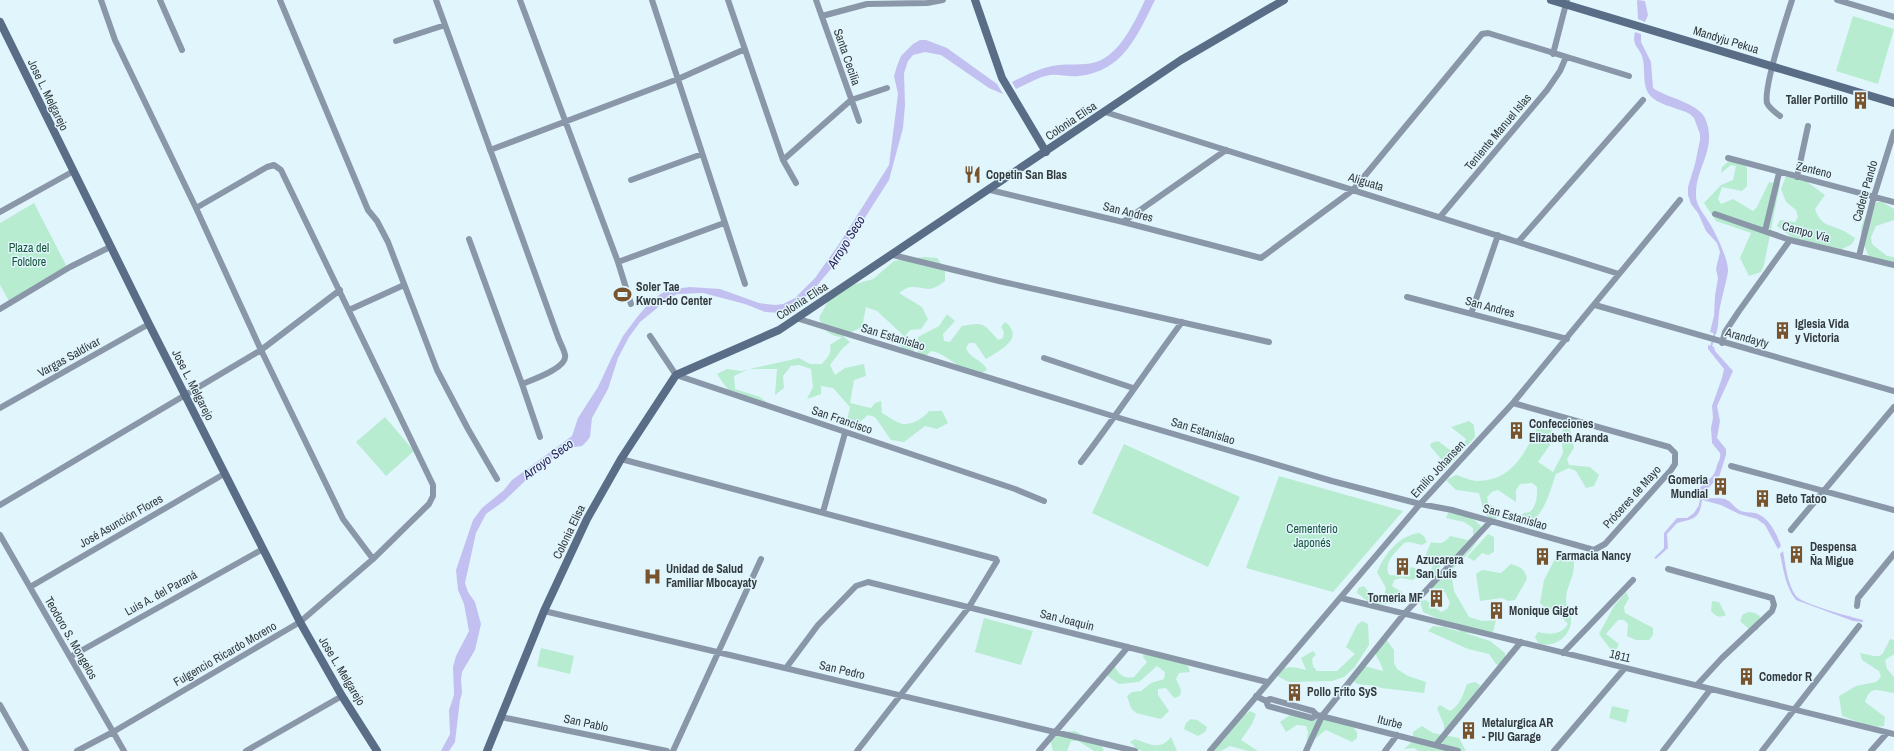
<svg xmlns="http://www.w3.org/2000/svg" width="1894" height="751" font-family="'Archivo Narrow',sans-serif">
<rect width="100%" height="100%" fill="#e1f5fd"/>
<path fill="#b7ecd0" d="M1853 16 1894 29 1878 84 1836 71Z
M1732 158 1738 159 1747 168V186L1742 191 1722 187 1718 199 1721 204 1733 199 1753 211 1757 207 1769 182 1780 184 1764 265 1761 272 1749 276 1740 258 1751 233 1716 221 1704 203 1721 185 1733 180 1736 166 1731 165 1721 173 1722 167Z
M1792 171 1825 195 1815 209C1821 227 1830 224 1844 231 1848 233 1851 236 1855 238L1852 244 1840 250 1794 239 1777 226 1780 220 1795 222 1798 217 1796 210 1786 202 1781 189 1786 176Z
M1876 202H1882L1894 209V220L1876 226 1871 237 1872 244 1887 256 1894 257V266L1870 259C1867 251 1862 242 1861 234 1860 223 1869 209 1876 202Z
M34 203 67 267 9 301 0 285V223Z
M924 257 937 258 945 269V281C928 294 928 287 911 287 907 287 902 291 899 293L922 307 928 319 921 329 910 330 905 336 914 343V354L907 355 900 345 904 336 877 311 866 307 862 327 843 336 850 342 842 349 830 365 835 375 845 368 864 364 866 376 854 380 850 403 871 408 875 403 881 401 882 413C888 416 896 423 903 424 912 425 924 418 929 411H942L948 423 937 429 925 426 904 442 891 440 875 417 868 415 856 425 847 421 850 407 833 388 821 386V394L807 399 813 387 811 369 799 365 791 366 783 376 784 388 775 395 777 369H749L734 376 735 389 760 397 770 405C736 401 736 402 717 374L727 369 741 371 799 358 810 364H822C827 358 832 354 830 345L842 337C828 336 824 330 819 318L834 290 873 279 894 261Z
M947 314 955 321 943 334 944 341 950 342 962 326C984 322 983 323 998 340L1003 338 1004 332 1001 327 1005 322C1026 338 999 351 986 359L975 343H969L966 348C970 359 982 359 987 370 970 384 948 352 931 351L927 355H919C917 348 919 344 918 337L939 326Z
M385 417 414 451 386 476 356 442Z
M1469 421 1474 425 1475 437 1445 470 1439 473 1442 460 1430 446 1431 443 1438 441 1450 450 1463 445 1466 439 1451 427Z
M1541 421 1552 428 1550 445 1538 462 1553 472 1563 453 1561 434 1564 428 1570 429 1574 448 1567 459 1569 465 1590 467 1599 475 1594 486 1586 488 1576 471 1569 468 1556 474C1550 490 1544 521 1523 523L1519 517 1524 513 1530 512C1537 505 1537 497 1537 487L1532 483 1520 484 1516 490V502L1498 490 1492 492 1487 497 1488 503 1493 506 1498 517 1491 521 1484 512 1479 493 1456 490 1446 480 1456 475C1463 477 1471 481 1477 481 1515 481 1526 449 1541 421Z
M1124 444 1240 497 1208 567 1092 513Z
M1279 476 1403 511 1333 592 1246 568Z
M1458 512 1471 517 1481 526C1482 543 1463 558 1452 570L1441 564 1436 578 1429 576 1433 565 1432 561 1425 557 1431 542C1440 544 1444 544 1450 536L1468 540 1473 536V528L1464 522 1446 518 1448 513Z
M1419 533 1424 536 1427 542 1422 545 1409 542 1404 543C1396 552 1383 562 1389 575 1398 576 1406 574 1411 567L1417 569 1419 575 1413 580 1401 578 1394 580 1392 586 1402 592 1403 598 1398 603 1373 605 1357 593 1358 588 1364 586 1375 600H1383L1386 588 1377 572C1385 554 1398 536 1419 533Z
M1488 534 1494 537V552L1488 555 1482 553 1474 561 1467 557Z
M1569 557 1574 561C1575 577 1566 586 1566 600 1566 606 1571 611 1571 618 1572 636 1555 649 1538 643L1535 637 1538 632C1550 635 1561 635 1568 624L1554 609H1547L1540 603 1544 580 1555 559Z
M1511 564C1521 567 1525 569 1527 579L1515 600 1508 601 1502 598 1480 601 1476 574 1482 570 1501 573Z
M1440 577 1452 578 1454 591 1469 617 1482 621 1496 620 1493 632 1482 634 1465 633 1490 641 1505 653 1506 662 1502 667 1496 664 1489 654 1468 649 1428 631 1433 626 1445 627 1460 632 1452 625 1423 612 1420 601 1426 600 1441 612 1447 609 1450 603 1445 592 1430 590Z
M1626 592 1629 598 1624 607 1625 613 1653 628V635L1649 640H1636L1627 636 1628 624 1624 620H1618L1606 634 1619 644 1614 654 1599 634 1614 606Z
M1712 601 1719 602 1726 615C1719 618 1716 617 1711 611Z
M1749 612 1755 613 1760 616 1758 630 1751 631 1740 621 1743 614Z
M984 618 1033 631 1021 665 975 652Z
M1362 621 1368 624 1369 645 1354 668 1344 677 1332 681 1289 682 1275 675C1283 664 1295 667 1306 670L1301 658 1313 651 1316 654 1312 659 1313 666 1317 671H1337L1355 654 1346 647 1357 625Z
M1386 639 1394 650V663L1397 669 1408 676 1426 682 1424 693 1381 688C1372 683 1362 687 1354 682L1355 675 1364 666 1383 671C1381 661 1377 660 1375 651Z
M1890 639 1894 640V654L1885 660 1887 669 1894 677V693C1880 692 1871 683 1865 702L1885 717 1884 726 1871 727 1842 716 1839 696 1856 686 1876 682 1881 677 1879 671 1862 660 1860 653C1883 658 1880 660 1890 639Z
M541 648 574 656 570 674 537 666Z
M1144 651 1181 662 1188 666 1190 672 1179 673 1176 679 1181 690 1180 696 1174 698 1166 688 1158 689V695L1169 711 1161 719 1136 713 1131 708 1127 696 1132 692 1141 691 1151 683 1164 679 1165 672 1157 666 1139 682 1119 684 1109 677 1105 670 1108 665 1114 666C1120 675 1123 679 1134 677L1147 662 1143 657Z
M1475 682 1480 685 1478 691 1444 732V725L1437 708 1440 705 1450 711C1460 705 1463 695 1467 684Z
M1612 706 1629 710 1626 723 1609 718Z
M1250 711 1256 714 1252 724 1241 740 1258 751H1248L1230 746 1221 751H1211L1223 741 1240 718Z
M1290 715 1349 722 1357 732V738L1352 742 1326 730 1306 746 1308 732 1306 726 1297 725 1286 732 1280 722Z
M1191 719 1197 720 1207 727 1205 732 1198 736 1184 729 1186 723Z
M1422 726 1433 733 1459 738 1466 751H1418L1414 748 1404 749 1413 741V732Z
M1075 731 1101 744 1104 751H1094L1078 741H1071L1067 751H1053L1050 740 1053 733Z
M1171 737 1177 751H1143L1138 750 1130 742 1135 739C1150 744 1160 751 1171 737Z"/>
<path fill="#c2c0f0" d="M1145 0H1155C1137 36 1123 72 1078 76 1069 77 1059 74 1050 75 1038 77 1027 84 1016 89L1012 82C1024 76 1038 69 1052 66 1068 62 1088 68 1103 59 1123 48 1136 19 1145 0Z
M1637 0 1645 1 1648 15 1645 22 1638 19Z
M1635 32 1641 34V42L1651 62 1653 88C1665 97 1698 103 1705 118 1718 148 1696 166 1696 194 1695 205 1705 215 1710 224 1716 234 1729 260 1728 272 1726 283 1722 296 1720 307 1718 316 1719 326 1716 334L1710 332 1714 316 1715 296 1718 278 1716 269 1720 252 1717 243 1706 231 1698 213 1691 204 1688 195V187L1695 164 1700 140V134L1694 118 1690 114C1677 107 1654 105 1647 91 1643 82 1645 70 1643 60 1641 48 1631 47 1635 32Z
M920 40H926L947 48 997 84 1003 94 989 88 941 55 925 52 913 55 908 61 904 73 905 105 903 128 889 180 836 263 815 288 795 306 780 313 765 312 745 304 703 293 677 294 667 300 640 322 629 337 618 358 608 389 592 418 590 437 587 441 582 446 567 448 560 452 539 472 525 481 504 501 486 514 476 533 465 583 468 592 475 602 481 624 475 650 462 672 461 679 462 693 460 700 455 742 449 751H441L450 734 449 710 454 695 453 667 456 656 469 631 464 604 458 590 456 570 473 520 482 508 504 490 512 480 572 436 578 418 598 387 612 357 623 336 638 316 651 301 662 293 674 289 690 287 720 289 759 303 775 305 783 304 795 298 815 278 839 244 889 165 898 94 894 76 897 66 901 56 913 44Z
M1708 345 1714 347 1715 351 1733 371 1717 406 1720 421 1717 438 1726 449V455L1719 477 1706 490 1704 496C1709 500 1718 497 1725 499 1732 502 1734 507 1739 510 1744 513 1750 512 1755 513 1769 517 1777 534 1781 546L1778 549 1765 525 1757 519 1739 514 1721 505 1702 500C1700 519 1693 519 1677 523L1667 534 1668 548 1656 559 1654 558 1664 548V533L1677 518H1687L1694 513 1699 505 1700 498 1698 490C1707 479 1714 480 1717 465 1719 460 1721 458 1720 453L1712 443 1711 428 1713 418 1712 406 1722 378 1724 369 1708 349Z
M1783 551C1786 567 1787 583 1796 596 1802 604 1851 617 1863 620V622L1853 621 1796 600C1785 586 1784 571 1780 554Z"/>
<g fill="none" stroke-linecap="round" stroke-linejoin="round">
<path stroke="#c2c0f0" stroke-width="2" d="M1711 347 1715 332"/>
<path stroke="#8a97a9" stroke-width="6" d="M101 0 115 40 196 208 261 350 343 519 373 559
M160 0 182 50
M280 0 368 210 377 221 388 242 437 370 468 429 497 479
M436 0 558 337C560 343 564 349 565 355 568 368 532 380 522 384
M520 0 618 262 631 304
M652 0 745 284
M728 0 783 160 796 183
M816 0 859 121
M1837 0 1894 17
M822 16 867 4 927 3 943 0
M396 41 445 25
M1553 54 1567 0
M1105 112 1619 274
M1780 116C1776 113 1769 108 1767 103 1763 87 1786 19 1792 0
M490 150 678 79 745 49
M1728 158 1894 202
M783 160 851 100 887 88
M1797 177 1808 126
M631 180 702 154
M990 190 1123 222 1261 258 1353 190 1482 34 1488 33 1629 76
M0 212 72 172
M1715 214 1790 240 1894 265
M1440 217 1547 90 1560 71 1566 57
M1123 222 1226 150
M1765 231 1779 173
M469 239 522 384 540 437
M1519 241 1643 100
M893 255 999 281 1269 342
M1859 256 1874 196 1894 132
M618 262 724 223
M1407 297 1567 339
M1595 305 1894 391
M0 309 70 267 110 247
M349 310 404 285
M1471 314 1498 235
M796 318 1116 417 1332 481 1420 504 1452 510 1594 550 1605 544 1671 470 1675 464V453L1669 447 1513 403
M650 336 676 375 1015 489 1044 501
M1722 343 1725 332 1739 311 1790 240
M1044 358 1133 388
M0 408 149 324
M621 459 996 559 997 561 969 607 857 751
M1081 462C1116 416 1148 368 1182 322
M1731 466 1894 510
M0 505 261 350 340 290
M823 512 845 433
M1791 530 1894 407
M0 535 124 751
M1668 569 1772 598 1774 605 1772 611 1722 658 1697 685
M30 587 224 474
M1341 598 1894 734
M1857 606 1858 598 1894 554
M544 611 1135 751
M1563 653 1633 580
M70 657 263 549
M786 668 818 625 856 586 868 582 1267 682
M1256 696 1266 701 1268 706 1312 718 1317 715
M1266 701 1270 699 1313 711 1317 715 1458 751
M0 705 26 751
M501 717 667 751
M1436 745 1521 642
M77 751 113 732 300 622 373 559 429 504 433 496V485L281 170 274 165 267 167 196 208
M246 751 342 696
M673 751 761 559
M1039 751 1128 647
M1210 751 1420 504 1513 403 1680 200
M1306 751 1322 716 1404 614 1491 521
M1385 751 1397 735
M1554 751 1624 669
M1663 751 1710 690
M1762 751 1859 626
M1871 751 1887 733"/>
<path stroke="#596d86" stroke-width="8" d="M975 0 1002 78 1046 152
M1551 0 1894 103
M0 22 149 324 300 622 342 696 377 751
M487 751 544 611 587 519 621 459 676 375 779 330 1181 60 1284 0"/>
</g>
<defs>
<symbol id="building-bare" viewBox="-9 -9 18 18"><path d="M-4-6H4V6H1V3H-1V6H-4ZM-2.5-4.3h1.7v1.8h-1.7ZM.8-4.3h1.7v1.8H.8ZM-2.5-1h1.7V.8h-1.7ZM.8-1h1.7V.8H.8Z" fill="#77542d" stroke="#e1f5fd" stroke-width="2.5" paint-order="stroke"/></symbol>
<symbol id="restaurant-bare" viewBox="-9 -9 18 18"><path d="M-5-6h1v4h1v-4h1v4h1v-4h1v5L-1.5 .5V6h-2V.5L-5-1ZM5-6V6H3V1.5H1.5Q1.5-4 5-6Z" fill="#77542d" stroke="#e1f5fd" stroke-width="2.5" paint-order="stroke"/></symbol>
<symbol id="stadium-bare" viewBox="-9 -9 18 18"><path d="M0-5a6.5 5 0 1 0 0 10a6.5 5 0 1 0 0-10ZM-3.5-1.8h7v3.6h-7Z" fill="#77542d" stroke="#e1f5fd" stroke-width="2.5" paint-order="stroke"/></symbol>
<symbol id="hospital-bare" viewBox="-9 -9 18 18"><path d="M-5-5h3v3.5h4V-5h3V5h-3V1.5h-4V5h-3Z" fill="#77542d" stroke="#e1f5fd" stroke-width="2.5" paint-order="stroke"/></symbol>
</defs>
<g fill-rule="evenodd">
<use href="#building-bare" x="1848" y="88" width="25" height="25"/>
<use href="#restaurant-bare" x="960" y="162" width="25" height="25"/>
<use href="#stadium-bare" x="610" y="282" width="25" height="25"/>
<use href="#building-bare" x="1770" y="318" width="25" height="25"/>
<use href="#building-bare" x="1504" y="418" width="25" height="25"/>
<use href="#building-bare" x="1708" y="474" width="25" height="25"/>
<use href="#building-bare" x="1750" y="486" width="25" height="25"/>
<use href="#building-bare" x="1784" y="542" width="25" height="25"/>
<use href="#building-bare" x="1530" y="544" width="25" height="25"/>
<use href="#building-bare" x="1390" y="554" width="25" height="25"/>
<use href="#hospital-bare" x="640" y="564" width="25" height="25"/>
<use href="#building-bare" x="1424" y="586" width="25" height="25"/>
<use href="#building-bare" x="1484" y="598" width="25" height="25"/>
<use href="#building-bare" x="1734" y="664" width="25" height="25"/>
<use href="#building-bare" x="1282" y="680" width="25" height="25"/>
<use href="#building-bare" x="1456" y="718" width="25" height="25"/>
</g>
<g text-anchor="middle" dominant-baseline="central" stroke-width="3" stroke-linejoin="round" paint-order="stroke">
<g font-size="12" fill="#333b3e" stroke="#e1f5fd">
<text transform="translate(1726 40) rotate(17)">Mandyju Pekua</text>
<text transform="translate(847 57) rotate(71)">Santa Cecilia</text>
<text transform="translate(48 95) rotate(64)">Jose L. Melgarejo</text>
<text transform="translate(1071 121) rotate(-34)">Colonia Elisa</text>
<text transform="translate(1498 132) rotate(-50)">Teniente Manuel Islas</text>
<text transform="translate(1814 170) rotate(14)">Zenteno</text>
<text transform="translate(1366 182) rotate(17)">Aliguata</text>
<text transform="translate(1865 191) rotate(-74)">Cadete Pando</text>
<text transform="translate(1128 212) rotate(14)">San Andres</text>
<text transform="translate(1806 232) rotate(15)">Campo Via</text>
<text transform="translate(802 301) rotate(-33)">Colonia Elisa</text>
<text transform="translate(1490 307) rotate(15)">San Andres</text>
<text transform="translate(893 337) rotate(17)">San Estanislao</text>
<text transform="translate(1747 338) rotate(16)">Arandayty</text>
<text transform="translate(69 357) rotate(-29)">Vargas Saldívar</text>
<text transform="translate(193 385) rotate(63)">Jose L. Melgarejo</text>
<text transform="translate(842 420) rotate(19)">San Francisco</text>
<text transform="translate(1203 431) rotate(17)">San Estanislao</text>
<text transform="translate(1438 469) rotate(-47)">Emilio Johansen</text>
<text transform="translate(1632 497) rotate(-48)">Próceres de Mayo</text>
<text transform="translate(1515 517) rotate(16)">San Estanislao</text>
<text transform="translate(121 521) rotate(-30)">José Asunción Flores</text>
<text transform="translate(569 532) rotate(-64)">Colonia Elisa</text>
<text transform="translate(161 593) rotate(-29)">Luis A. del Paraná</text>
<text transform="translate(1067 620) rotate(14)">San Joaquin</text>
<text transform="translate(71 638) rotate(60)">Teodoro S. Mongelos</text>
<text transform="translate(225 654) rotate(-30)">Fulgencio Ricardo Moreno</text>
<text transform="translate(1620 656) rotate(14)">1811</text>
<text transform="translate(842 670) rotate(13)">San Pedro</text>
<text transform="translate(342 671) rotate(59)">Jose L. Melgarejo</text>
<text transform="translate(1390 722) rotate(14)">Iturbe</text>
<text transform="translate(586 723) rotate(12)">San Pablo</text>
</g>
<g font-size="12" font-weight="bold" fill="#333b3e" stroke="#e1f5fd" text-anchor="start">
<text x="1848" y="100" text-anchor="end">Taller Portillo</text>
<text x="986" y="175">Copetin San Blas</text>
<text x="636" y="287">Soler Tae<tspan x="636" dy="14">Kwon-do Center</tspan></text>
<text x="1795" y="324">Iglesia Vida<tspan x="1795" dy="14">y Victoria</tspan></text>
<text x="1529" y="424">Confecciones<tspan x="1529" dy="14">Elizabeth Aranda</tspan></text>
<text x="1708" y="480" text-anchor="end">Gomeria<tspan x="1708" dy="14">Mundial</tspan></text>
<text x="1776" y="499">Beto Tatoo</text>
<text x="1810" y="547">Despensa<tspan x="1810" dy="14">Ña Migue</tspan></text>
<text x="1556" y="556">Farmacia Nancy</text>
<text x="1416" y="560">Azucarera<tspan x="1416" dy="14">San Luis</tspan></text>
<text x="666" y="569">Unidad de Salud<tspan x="666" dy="14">Familiar Mbocayaty</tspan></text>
<text x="1423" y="598" text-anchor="end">Torneria MF</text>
<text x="1509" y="611">Monique Gigot</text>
<text x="1759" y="677">Comedor R</text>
<text x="1307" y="692">Pollo Frito SyS</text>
<text x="1482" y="723">Metalurgica AR<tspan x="1482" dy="14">- PIU Garage</tspan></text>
</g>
<g font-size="12" fill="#16553a" stroke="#e1f5fd">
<text x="29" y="248">Plaza del<tspan x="29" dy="14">Folclore</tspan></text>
<text x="1312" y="529">Cementerio<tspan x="1312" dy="14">Japonés</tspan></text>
</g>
<g font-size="13" font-style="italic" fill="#2b225b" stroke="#e1f5fd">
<text transform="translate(846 242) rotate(-58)">Arroyo Seco</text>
<text transform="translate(548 459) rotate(-36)">Arroyo Seco</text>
</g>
</g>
</svg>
